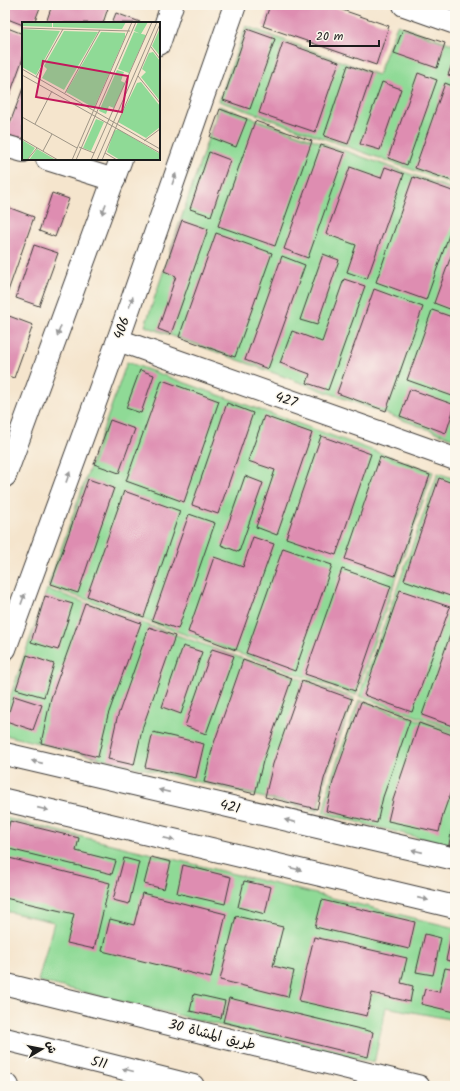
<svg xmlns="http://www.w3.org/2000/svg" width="460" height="1091" font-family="Kalam,'Playpen Sans Arabic',sans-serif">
<rect width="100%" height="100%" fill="#fbf7ec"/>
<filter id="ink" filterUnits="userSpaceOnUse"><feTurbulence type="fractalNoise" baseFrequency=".025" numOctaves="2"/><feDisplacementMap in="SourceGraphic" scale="8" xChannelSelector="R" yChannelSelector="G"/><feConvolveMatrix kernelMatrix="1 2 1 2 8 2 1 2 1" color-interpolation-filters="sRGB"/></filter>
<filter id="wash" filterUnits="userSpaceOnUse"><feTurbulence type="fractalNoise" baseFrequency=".012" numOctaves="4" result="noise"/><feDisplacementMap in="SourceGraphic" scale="16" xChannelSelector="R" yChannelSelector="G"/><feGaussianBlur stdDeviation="0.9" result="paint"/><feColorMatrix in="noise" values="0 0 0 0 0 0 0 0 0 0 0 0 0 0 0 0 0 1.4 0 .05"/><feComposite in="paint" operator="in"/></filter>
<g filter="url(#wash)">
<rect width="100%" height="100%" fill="#f5e5cd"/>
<path fill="#8fda96" stroke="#567b59" d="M397 25 455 45V185L219 101 246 26 378 75Z
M219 106 455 190V439L145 326Z
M127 362 433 472 356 695 48 586Z
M438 473 455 479V730L359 696Z
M47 589 354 698 326 776 318 811 5 735V712Z
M359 700 455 732V847L323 813 332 776Z
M5 818 455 928V1020L386 1007 374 1063 38 981 54 922 5 911Z"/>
<g id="blocks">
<path fill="#de8db1" d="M5 5H41L34 23H23V25L5 18Z
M52 5H109L103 23H46Z
M270 5H328L389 26 376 65 263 26Z
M116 13 140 22 139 23H112Z
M5 27 23 34V58L5 108Z
M247 29 275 39 250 109 223 100Z
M403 29 445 43 437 68 394 53Z
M283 42 339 62 315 132 259 113Z
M455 56V77L448 75Z
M348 65 372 74 348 144 324 136Z
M418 73 437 80 407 165 388 158Z
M382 82 401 89 380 150 360 144Z
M445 83 455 87V182L415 168Z
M23 88V140L6 134Z
M220 109 247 119 236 147 210 137Z
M255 121 312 141 275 246 218 226Z
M321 145 345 153 308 258 284 249Z
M209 152 230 160 211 216 190 209Z
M350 167 381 178 385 167 404 174 367 279 347 272 356 245 326 234Z
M413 177 455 192V218L426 300 376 282Z
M52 193 69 199 55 237 39 231Z
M5 206 34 217 7 294H5Z
M182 220 208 229 171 334 158 329 176 276 164 271Z
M216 233 272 253 235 357 179 337Z
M34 245 58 253 39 306 16 298Z
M455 245V311L434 303Z
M323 254 339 260 317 325 300 320Z
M282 256 305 265 268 369 245 360Z
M344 279 365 286 328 390 307 383 310 374 280 363 292 331 322 342Z
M374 289 423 307 386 411 337 393Z
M432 310 455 318V397L407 380Z
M9 316 33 325 14 378 5 375V327Z
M140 370 154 375 141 413 126 408Z
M162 380 219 401 184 502 126 481Z
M410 389 455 405 446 433 400 416Z
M227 403 253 413 218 514 192 505Z
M264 416 312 433 277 535 256 527 275 470 248 461Z
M110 420 135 429 119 473 94 464Z
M321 436 371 454 336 555 286 538Z
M380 457 430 475 395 576 345 559Z
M245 476 263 483 239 552 221 545Z
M439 478 455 484V591L453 597 404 580Z
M88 479 114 488 78 593 51 584Z
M124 491 180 511 144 617 87 596Z
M189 514 215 523 178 629 152 620Z
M253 537 274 544 236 650 188 632 214 557 243 567Z
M283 548 332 565 295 671 246 653Z
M342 569 391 586 355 691 305 674Z
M400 590 450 607 412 712 364 695Z
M45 596 73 604 58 650 31 642Z
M85 603 141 623 108 715 98 757 41 743 51 698Z
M455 621V727L422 715Z
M149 627 175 636 143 726 134 765 108 759 117 718Z
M183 646 202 652 181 714 162 707Z
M212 649 234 656 206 734 185 726Z
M27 655 54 664 44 697 16 689Z
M243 660 292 678 263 761 255 794 204 782 213 746Z
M302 681 352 699 324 779 317 809 265 797 273 764Z
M14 696 42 705 33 730 6 721Z
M361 702 410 720 383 797 377 823 326 811 333 782Z
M419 723 455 736V780L443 814 439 832 388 821 393 800Z
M153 732 204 744 196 778 145 767Z
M10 821 79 838 76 851 116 861 112 874 5 848V842Z
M452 827 455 828V846L449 845Z
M5 857 110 883 94 949 67 943 74 914 5 898Z
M151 857 171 862 164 889 144 884Z
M124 858 139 862 129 904 113 900Z
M183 865 231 877 225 904 177 893Z
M244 881 271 887 265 914 238 907Z
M142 893 226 914 211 978 102 951 110 919 134 925Z
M322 900 415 922 409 949 315 927Z
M236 916 283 927 273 966 294 971 288 997 220 980Z
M452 933 455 934V962L446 960Z
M425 934 441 938 433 975 416 972Z
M314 937 407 958 401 983 413 986 410 1002 372 993 367 1016 299 1001Z
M445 968 455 970V1012L421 1004 425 989 439 992Z
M194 994 225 1001 221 1018 190 1011Z
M229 998 373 1032 368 1057 223 1022Z"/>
</g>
</g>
<g filter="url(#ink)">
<use href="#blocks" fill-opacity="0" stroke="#3d3a37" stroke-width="1"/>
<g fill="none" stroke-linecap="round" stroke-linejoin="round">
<defs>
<path id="pedestrian" d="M5 984 419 1086"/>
<path id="minor" d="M404 5 455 23
M5 146 23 151
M47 159 114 180
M118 340 455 459"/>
<path id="tertiary" d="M159 44 172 5
M5 476 121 159
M5 649 118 340 235 5
M5 754 455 859
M5 800 455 907"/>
<path id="secondary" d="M5 1039 193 1086
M5 1085 8 1086"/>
</defs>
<use href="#pedestrian" stroke="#3d3a37" stroke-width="23"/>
<use href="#minor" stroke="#3d3a37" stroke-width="24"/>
<use href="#tertiary" stroke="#3d3a37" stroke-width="24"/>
<use href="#secondary" stroke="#3d3a37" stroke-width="24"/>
<use href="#pedestrian" stroke="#fff" stroke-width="21"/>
<use href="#minor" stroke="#fff" stroke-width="22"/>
<use href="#tertiary" stroke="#fff" stroke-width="22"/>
<use href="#secondary" stroke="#fff" stroke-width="22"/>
</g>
<defs><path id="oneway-solid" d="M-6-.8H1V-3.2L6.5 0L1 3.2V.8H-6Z"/></defs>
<g fill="#999">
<use href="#oneway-solid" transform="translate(174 179) rotate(-71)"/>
<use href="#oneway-solid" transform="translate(104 209) rotate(110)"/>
<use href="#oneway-solid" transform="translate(131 302) rotate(-71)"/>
<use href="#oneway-solid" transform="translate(59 331) rotate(110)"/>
<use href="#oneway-solid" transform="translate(68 477) rotate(-70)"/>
<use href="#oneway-solid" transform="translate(23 599) rotate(-70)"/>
<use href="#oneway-solid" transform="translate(37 762) rotate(-167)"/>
<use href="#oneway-solid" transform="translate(164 791) rotate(-167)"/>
<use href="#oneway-solid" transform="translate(43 809) rotate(13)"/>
<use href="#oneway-solid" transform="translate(290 821) rotate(-167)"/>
<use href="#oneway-solid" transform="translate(169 839) rotate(13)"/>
<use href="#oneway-solid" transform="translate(417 851) rotate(-167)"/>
<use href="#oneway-solid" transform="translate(296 869) rotate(13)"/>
<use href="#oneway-solid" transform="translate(423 899) rotate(13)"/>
<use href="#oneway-solid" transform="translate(128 1070) rotate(-166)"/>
</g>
</g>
<g text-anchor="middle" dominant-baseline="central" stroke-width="3" stroke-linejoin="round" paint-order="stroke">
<g font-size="14" fill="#1c1c1c" stroke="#fbf7ec">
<text transform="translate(122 328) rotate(-71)">406</text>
<text transform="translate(286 400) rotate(19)">427</text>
<text transform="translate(230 807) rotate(13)">421</text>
<text transform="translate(212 1035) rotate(14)">طريق المشاة 30</text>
<text transform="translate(99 1063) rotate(14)">511</text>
</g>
</g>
<g transform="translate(22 22)">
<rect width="138" height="138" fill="#f5e5cd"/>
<path d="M1 0H30V5L1 4ZM31 0H104L100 7 31 5ZM116 0H126L119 12 112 9ZM138 6V34L130 24ZM0 7 38 9 14 53 0 45ZM42 9 76 10 42 68 20 56 25 47 22 44ZM79 10 103 11V15L72 86 44 70ZM112 10 124 13 107 51 96 47ZM131 30 138 39V79L119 55 124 50 120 47 127 31ZM95 48 102 50 99 59 103 61 92 86 87 84 84 92 77 89ZM119 60 138 84V105L124 116 96 100 115 61ZM74 97 82 100 69 129 61 126ZM96 107 116 119 115 122 116 119 138 132V138H98L85 130 92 109ZM0 118 13 126 5 138H0ZM15 127 34 138H7Z" fill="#8fda96"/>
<path fill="none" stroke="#9e9586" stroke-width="1" d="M0 6 108 9M129 25 138 37M0 47 138 127M0 53 138 131M116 54 138 81M14 55 41 7M43 71 78 8M0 95 55 126M13 102 30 69M0 117 36 138M122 119 138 107M57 125 72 131M21 129 30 112M83 131 95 138M5 138 15 126M50 138 110 0M54 138 114 0M69 138 130 0M75 138 135 0M80 138 138 2"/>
<path fill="#c2185b" fill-opacity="0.15" stroke="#c2185b" stroke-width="2" d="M21 39 106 54 100 90 14 75Z"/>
<rect width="138" height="138" fill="none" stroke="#1c1c1c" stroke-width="2"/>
</g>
<rect width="460" height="1091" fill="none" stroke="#fbf7ec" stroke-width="20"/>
<g transform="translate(42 1049) rotate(80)" stroke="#fbf7ec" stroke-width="3" paint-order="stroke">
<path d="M0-3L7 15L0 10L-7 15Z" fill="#1c1c1c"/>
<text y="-6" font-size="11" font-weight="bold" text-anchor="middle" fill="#1c1c1c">ش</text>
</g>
<path d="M310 40v6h69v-6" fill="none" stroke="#1c1c1c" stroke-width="2"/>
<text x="316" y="40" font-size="12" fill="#1c1c1c" stroke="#fbf7ec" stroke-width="3" paint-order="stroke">20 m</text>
</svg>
